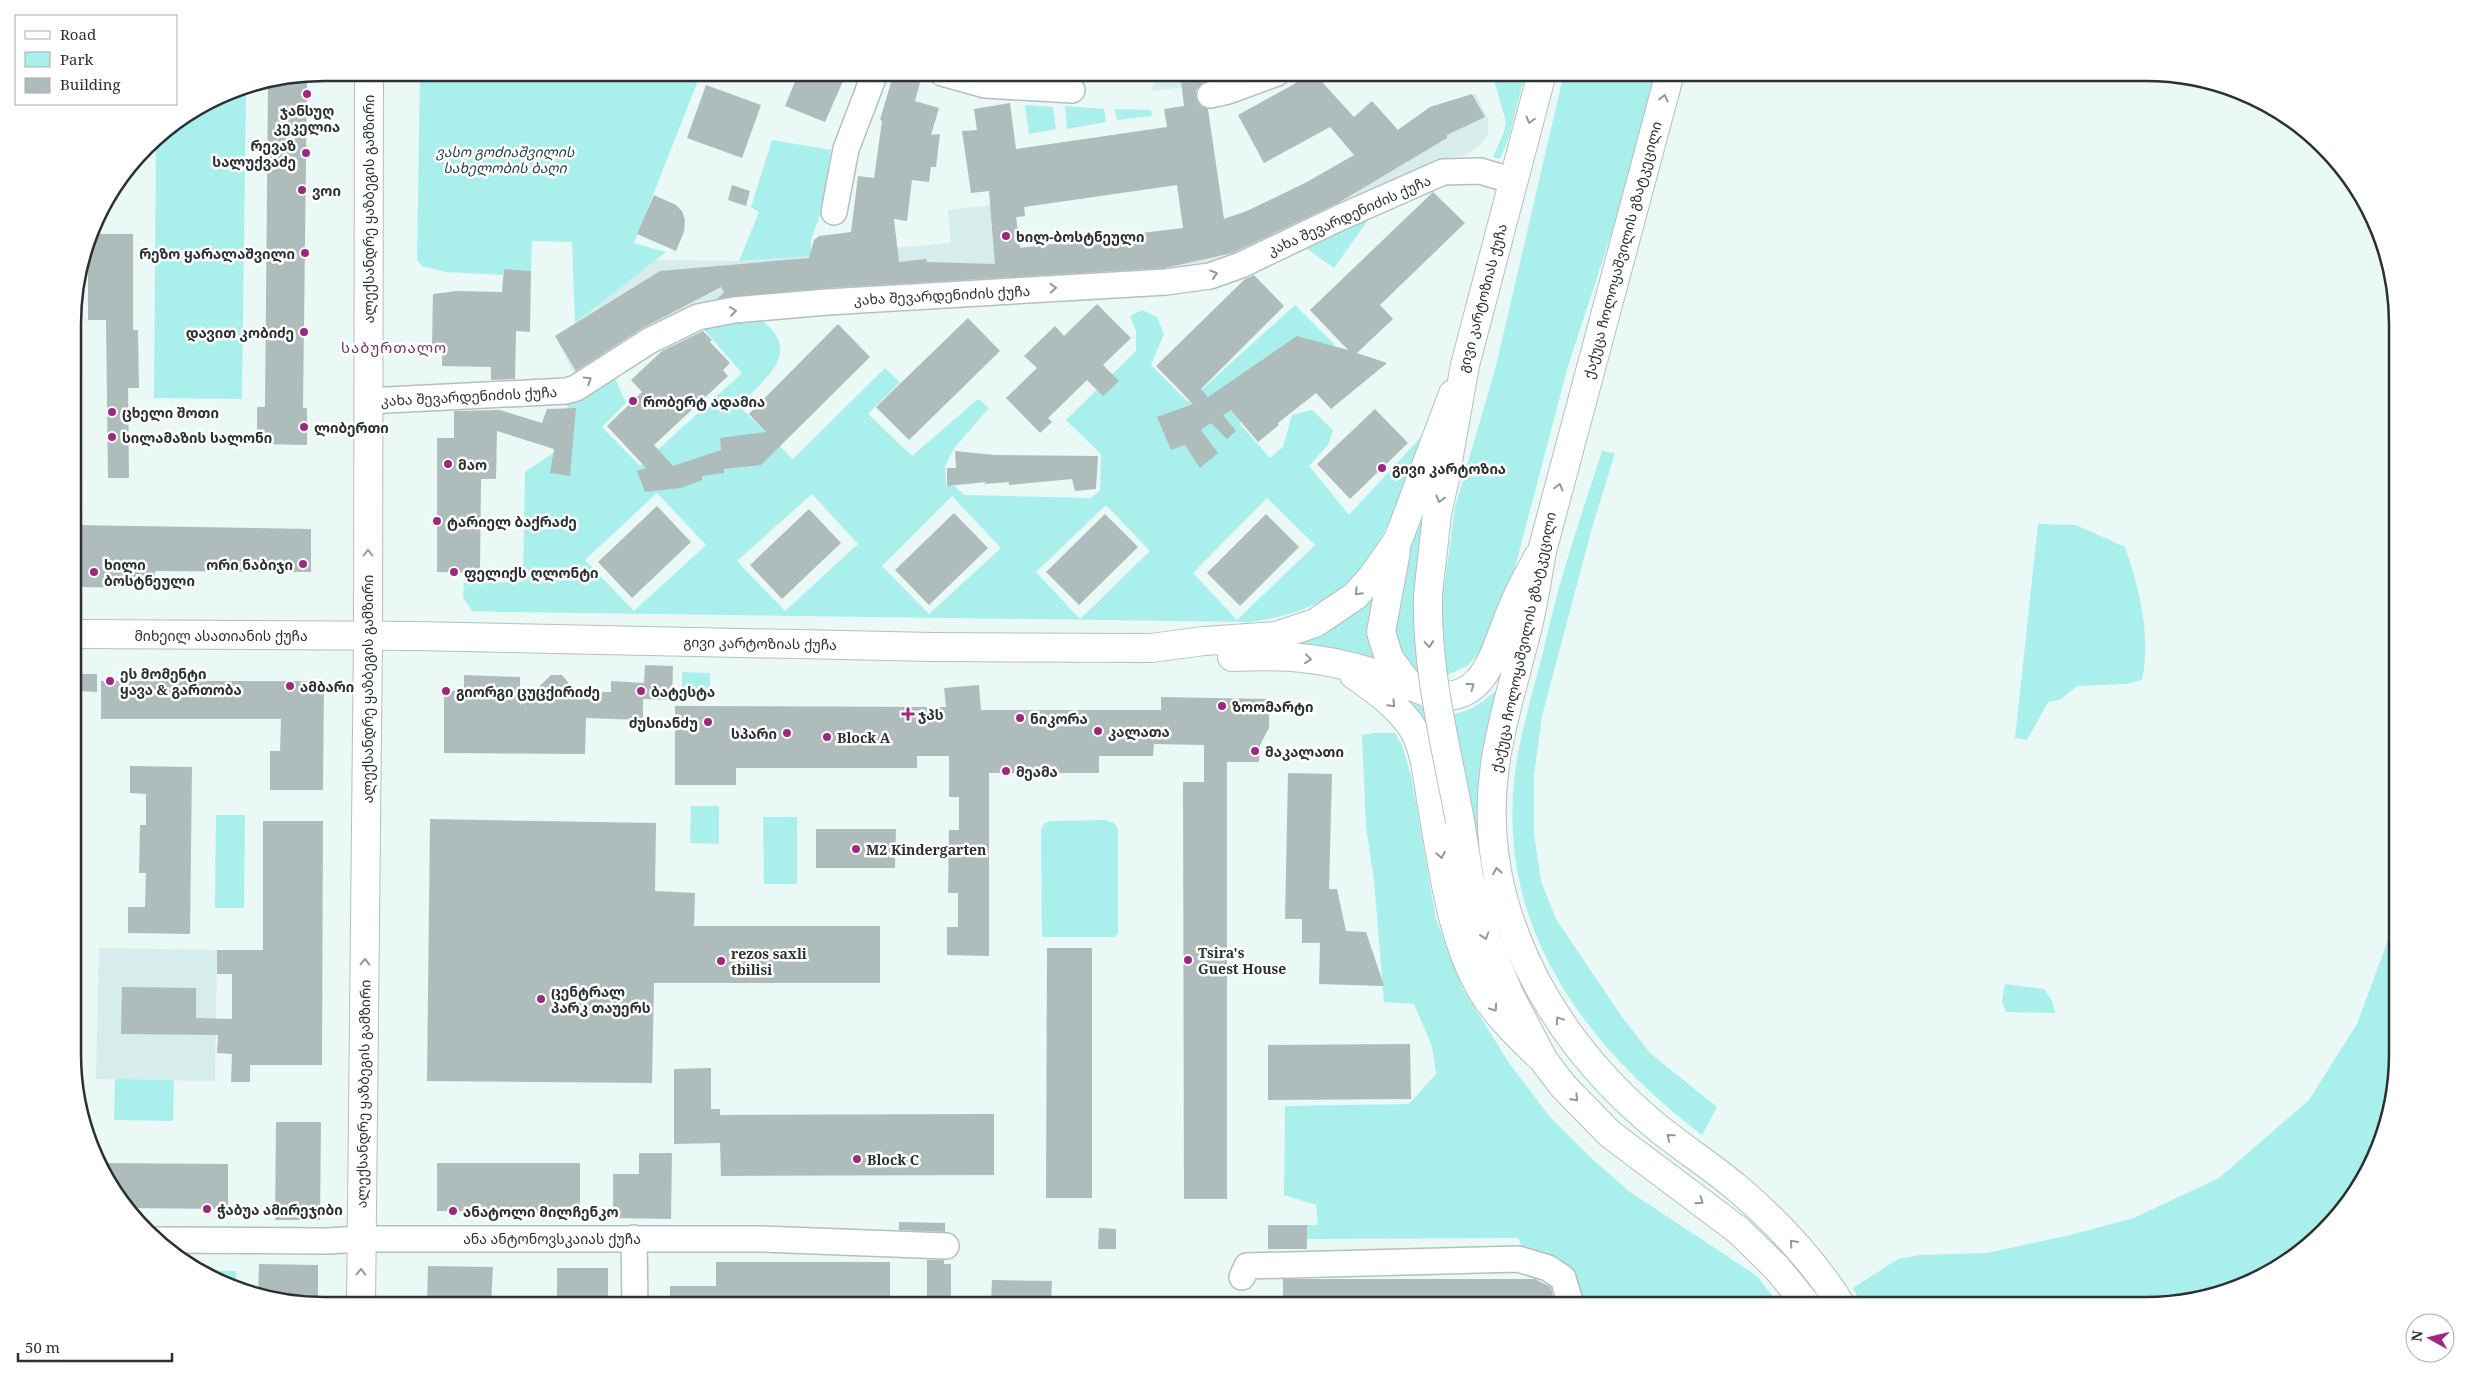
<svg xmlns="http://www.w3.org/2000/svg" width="2470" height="1378" font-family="'Noto Serif','Noto Sans Georgian',serif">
<rect width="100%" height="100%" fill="#eaf8f6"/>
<path fill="#d6edeb" d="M1157 73H1252L1208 84 1152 91Z
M1476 94 1488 119V134L1481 144 1465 155 1440 159 1394 184 1208 268 737 305 578 382 555 336 575 323 654 260 739 261 951 243 948 210 1023 202 1025 216 1016 218 1021 248 1183 228 1219 220 1247 211 1307 182 1390 135 1430 107Z
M99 948 217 950 215 1081 96 1079Z"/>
<path fill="#a9f0ec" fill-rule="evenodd" d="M420 73H701L634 243 666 252 575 323 572 242 532 241 531 271 504 269 503 275 446 272 422 266 417 260Z
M1492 73H1525L1509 137 1500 159 1493 157 1504 132 1506 122Z
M1564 73H1656L1629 180 1568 366 1508 594 1486 647 1467 666 1443 677H1429L1415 672 1396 654 1391 617 1398 586 1421 512H1424L1415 589H1444L1455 507 1496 366Z
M246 88 242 399 154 398 156 137 228 92Z
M1025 105 1053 107 1056 129 1029 134Z
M1065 106 1104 109 1106 122 1067 129Z
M1115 109 1151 110 1152 116 1117 120Z
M772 140 831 150 822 209 811 240V256L739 261 759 212 751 207Z
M1373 213 1334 268 1303 246Z
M1295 305 1335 345 1239 423 1270 458 1283 447 1292 415 1312 410 1333 430 1328 445 1309 466 1349 515 1421 437C1402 492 1381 565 1328 597 1305 611 1278 618 1251 622L503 612 472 611 463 597 464 583 523 582 525 472 570 442 567 400 612 372 626 403 602 427 640 466 742 373 699 324 757 317C806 351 767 376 739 406L793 459 885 368 900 382 868 414 912 456 978 399 989 408 955 447 945 466 946 486H955L964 495 1091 498 1100 490 1101 454 1066 420 1136 351V331L1130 316 1142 310 1157 317 1164 334 1151 365 1188 402ZM657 493 706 545 634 611 585 560ZM812 494 858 544 785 611 737 561ZM952 496 1001 548 929 614 882 566ZM1267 498 1315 545 1237 620 1193 573ZM1106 505 1150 551 1080 619 1036 572Z
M1602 451 1615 453 1592 528 1542 716 1534 775V834L1541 881 1556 919 1622 1017 1650 1053 1717 1107 1702 1135C1593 1052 1504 940 1513 795 1515 752 1528 710 1539 668 1548 634 1555 598 1566 564 1577 526 1590 489 1602 451Z
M2038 524 2076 525 2125 547C2140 590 2151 636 2142 680L2126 684 2077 686 2060 700 2048 702 2027 740 2015 738Z
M1379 591 1381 661 1348 651 1287 644C1329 630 1347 623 1379 591Z
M682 672 710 673V690L682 689Z
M1501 686 1484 860 1472 812 1445 818 1393 691C1438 720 1460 725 1501 686Z
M1375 733H1395L1402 745 1411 775 1436 919 1463 989 1509 1063 1550 1117 1590 1157 1630 1192 1757 1276 1779 1305H1578L1526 1255 1518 1238 1307 1239V1225H1318L1316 1205 1284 1195 1285 1106 1409 1104 1436 1074 1432 1046 1414 1004 1384 1002 1374 880 1366 827 1362 735Z
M691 806H719V844L690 843Z
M216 815H245L244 908H215Z
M763 817H797V884H764Z
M1105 820 1114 823 1118 829V934L1114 937H1042L1041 829 1045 823 1051 821Z
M2397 916V1070L2389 1119 2364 1179 2335 1220 2285 1263 2226 1292 2162 1305H1862L1853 1288 1898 1259 1920 1255 1987 1253 2070 1235 2134 1218 2219 1178 2309 1100 2357 1024Z
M2005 984 2044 989 2052 1000 2055 1013 2006 1012 2002 1002Z
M115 1079 174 1080 173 1121 114 1120Z
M196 1270 236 1271V1287L199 1272Z"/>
<path fill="#aebcbb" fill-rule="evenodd" d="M799 72H847L825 122 785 106Z
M894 72H923L915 101 939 108 931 135 940 134 936 167H931L929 182 912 180 907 221 894 219 899 262 926 259 927 262 995 264 989 191 971 193 962 131 977 130 974 109 1010 103 1016 149 1167 127 1164 109 1184 106 1180 72H1203L1204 82 1196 90V98L1200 105 1208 109 1224 219 1247 211 1307 182 1354 155 1330 127 1264 163 1238 115 1296 83 1290 78 1291 72H1313L1354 117 1372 101 1398 130 1430 107 1472 94 1485 117 1447 135V138L1338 203 1232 253 1165 268 826 288 717 299 724 292 721 287 641 329 576 371 555 336 660 271 809 258 814 240 819 236 851 232 858 176 874 178 882 121 880 120ZM1177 185 1183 228 1020 248 1016 217 1025 216 1024 207Z
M307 76 303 408H307V445L257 444V407H265L268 84Z
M706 85 761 105 742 158 687 138Z
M732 185 750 191 746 206 728 200Z
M1433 192 1465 223 1380 305 1393 319 1357 353 1387 363 1331 409 1316 393 1278 423 1279 425 1258 442 1231 410 1223 415 1236 431 1227 439 1211 423 1201 430 1218 453 1200 468 1185 445 1171 450 1157 417 1193 404 1156 366 1245 279 1254 275 1284 306 1201 389 1208 397 1297 336 1348 350 1310 310Z
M654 195 676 205 682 211 685 220 684 232 676 251 637 234Z
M92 234H133V330H138L139 388H128L129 478H108L106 320H88V247Z
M504 269 531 271 530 332 516 331 515 379 491 380V367L442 366V344H432L433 294 457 291 502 292Z
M1097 304 1131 338 1103 365 1119 381 1103 396 1087 380 1048 418 1052 422 1040 433 1006 398 1037 368 1024 356 1055 326 1064 336Z
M968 318 1000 351 909 440 876 407Z
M838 324 870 357 761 465 724 469V473L702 476V480L681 488 645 492 637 471 646 468 607 426 642 392 631 380 662 351 703 331 712 340 710 342 730 363 723 370 728 376 654 445 673 466 721 450 720 438 766 432 749 414Z
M576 408 570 476 550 473 554 449 497 431 496 479H481L480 573 437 572V438H454V411L500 410 542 423 547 409Z
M1375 409 1408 443 1350 499 1317 464Z
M955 451 995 455 1098 456 1096 489 1075 491 1072 479 1009 485V482L984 484 986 482 947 486V468H956Z
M657 506 691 542 632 598 598 562Z
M809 509 841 543 782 599 750 565Z
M954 513 988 548 929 605 895 570Z
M1105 514 1138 547 1079 605 1046 572Z
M1266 514 1299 547 1240 606 1207 573Z
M75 525 311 529V572L155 571V588L75 587Z
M645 665 673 666 672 700 643 699V720L586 718 585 754 444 753V691H464V675L520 677V705L551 675H562L568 682V692H611V681L644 683Z
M81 674H97V692L81 691Z
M101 681H324L323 790H270V751H280L281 719H101Z
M979 685 981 710H1161V697L1269 699V728L1260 745 1259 762H1227V1199H1184L1183 782H1204V745L1154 744 1153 756H1099V773H989V956L947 955V927H958V893H948L949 830H959V797H949V756H917V768H736V785H675V706L946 707 944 688Z
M130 766 192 767 190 934 128 933V907H145L146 873H139L140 825H146V794L130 793Z
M1288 773 1332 774 1329 889H1337L1346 931 1366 932 1384 986 1319 984 1320 943H1302V919H1285Z
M430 819 656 823 655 891 695 893 694 926H880V983H654L652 1083 427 1081Z
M263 821H323L322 1065H250V1082H231L232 1054 217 1053 218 1035 121 1034 122 987 196 988V1018L232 1019V974H217V950H263Z
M816 829H896L895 868H816Z
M1047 948H1092V1198H1046Z
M1410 1044 1411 1099 1268 1100V1045Z
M711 1068V1109H720V1115L994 1114V1175L721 1176 720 1143 674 1144V1069Z
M276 1122H321L320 1220H275Z
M639 1153H672L671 1219 613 1218V1174H639Z
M100 1163 228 1164V1209L127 1208 115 1193Z
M437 1163H580V1212L437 1211Z
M899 1222 945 1223V1232L899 1230Z
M1268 1225H1307V1249H1268Z
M1099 1228 1116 1229V1249H1098Z
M927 1260H944V1264H951V1305H927Z
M716 1262H890V1305H670V1286H716Z
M259 1264 318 1265V1305L258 1297Z
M428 1266 493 1267 491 1305H427Z
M557 1268H608V1305H557Z
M1283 1279H1535L1551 1287 1555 1305H1283Z
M992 1280 1052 1281 1051 1305H991Z"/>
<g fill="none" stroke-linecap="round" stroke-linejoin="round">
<defs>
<path id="street" d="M942 73 985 85 1072 90
M1210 95 1228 91 1277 73
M834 212 846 149 875 73
M368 401 566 391 576 388 649 341 698 317 734 310 827 302 1166 282 1210 276 1241 265 1339 218 1443 172 1480 171 1514 181
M634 1238 635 1305
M157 1240 327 1241 361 1239H760L946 1246
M1242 1277 1247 1266 1518 1259 1548 1268 1563 1278 1571 1305"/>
<path id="secondary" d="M1396 551 1381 632 1389 658 1409 685
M75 634 416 636 933 647 1151 648 1204 641 1276 636 1315 623 1355 596 1372 577 1398 540 1453 394
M1232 657C1255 656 1279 655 1301 658 1346 662 1389 677 1431 694 1487 707 1495 646 1512 609 1519 591 1529 574 1538 557
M1354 675C1377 691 1401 708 1415 732 1426 754 1428 782 1432 806 1443 866 1450 935 1481 989 1496 1015 1517 1034 1538 1055"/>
<path id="primary" d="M1670 73 1542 551C1538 573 1535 595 1530 617 1519 666 1502 715 1495 765 1475 904 1548 1035 1652 1123 1679 1146 1710 1165 1737 1188 1777 1222 1814 1261 1841 1305
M1428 595 1437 514 1445 478 1465 365 1542 73
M1460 821 1469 877 1486 938 1509 994 1544 1061 1564 1087 1610 1134 1738 1230 1777 1268 1807 1305
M361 1305 368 636 369 73"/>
</defs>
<use href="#street" stroke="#b3c0bf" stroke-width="28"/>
<use href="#secondary" stroke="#b3c0bf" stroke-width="30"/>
<use href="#primary" stroke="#b3c0bf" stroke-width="30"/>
<use href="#street" stroke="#fff" stroke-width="25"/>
<use href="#secondary" stroke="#fff" stroke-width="28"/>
<use href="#primary" stroke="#fff" stroke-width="28"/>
<defs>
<path id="primary-bridge" d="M1428 595C1426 671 1446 746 1460 821"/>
</defs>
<use href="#primary-bridge" stroke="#b3c0bf" stroke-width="30" stroke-linecap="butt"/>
<use href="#primary-bridge" stroke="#fff" stroke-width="28"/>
</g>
<defs><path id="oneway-chevron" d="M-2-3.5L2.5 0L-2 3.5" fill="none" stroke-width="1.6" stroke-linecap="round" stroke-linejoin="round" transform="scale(1.25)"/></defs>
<g stroke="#959898">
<use href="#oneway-chevron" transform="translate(1664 98) rotate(-76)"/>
<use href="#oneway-chevron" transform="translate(1530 120) rotate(105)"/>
<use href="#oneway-chevron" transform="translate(1214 274) rotate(-17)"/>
<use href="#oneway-chevron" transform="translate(1053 288) rotate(-3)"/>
<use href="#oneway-chevron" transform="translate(733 311) rotate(-8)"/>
<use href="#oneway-chevron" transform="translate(588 380) rotate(-32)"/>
<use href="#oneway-chevron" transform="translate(1559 487) rotate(-75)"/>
<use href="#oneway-chevron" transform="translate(1440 499) rotate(104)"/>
<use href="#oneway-chevron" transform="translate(368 553) rotate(-90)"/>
<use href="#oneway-chevron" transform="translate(1358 592) rotate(135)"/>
<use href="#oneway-chevron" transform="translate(1429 644) rotate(85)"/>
<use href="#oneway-chevron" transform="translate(1308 659) rotate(7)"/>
<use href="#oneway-chevron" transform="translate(1471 686) rotate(-36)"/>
<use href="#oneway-chevron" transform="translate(1392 704) rotate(46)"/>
<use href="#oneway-chevron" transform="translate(1441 855) rotate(80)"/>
<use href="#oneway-chevron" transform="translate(1497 871) rotate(-99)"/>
<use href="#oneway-chevron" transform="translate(1485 936) rotate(71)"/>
<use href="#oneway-chevron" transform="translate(365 962) rotate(-89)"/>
<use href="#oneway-chevron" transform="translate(1494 1008) rotate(55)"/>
<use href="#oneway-chevron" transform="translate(1559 1020) rotate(-124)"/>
<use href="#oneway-chevron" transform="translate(1575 1098) rotate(45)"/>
<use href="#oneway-chevron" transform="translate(1670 1137) rotate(-141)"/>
<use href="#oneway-chevron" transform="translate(1700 1201) rotate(35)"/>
<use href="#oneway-chevron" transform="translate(1793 1243) rotate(-131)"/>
<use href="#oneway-chevron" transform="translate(361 1272) rotate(-89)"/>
</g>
<g fill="#9f277f" stroke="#fff" stroke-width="2">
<circle cx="307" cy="94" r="5"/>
<circle cx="306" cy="153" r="5"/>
<circle cx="302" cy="190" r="5"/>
<circle cx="1006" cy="236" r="5"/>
<circle cx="305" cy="253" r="5"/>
<circle cx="304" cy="332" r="5"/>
<circle cx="633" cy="401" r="5"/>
<circle cx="112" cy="412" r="5"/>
<circle cx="304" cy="427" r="5"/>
<circle cx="112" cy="437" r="5"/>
<circle cx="448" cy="464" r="5"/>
<circle cx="1382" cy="468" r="5"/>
<circle cx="437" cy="521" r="5"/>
<circle cx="303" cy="564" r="5"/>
<circle cx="94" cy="572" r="5"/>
<circle cx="454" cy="572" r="5"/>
<circle cx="110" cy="681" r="5"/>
<circle cx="290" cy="686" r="5"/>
<circle cx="446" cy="691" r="5"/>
<circle cx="641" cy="691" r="5"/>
<circle cx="1222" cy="706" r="5"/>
<path d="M905.5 706.5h5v5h5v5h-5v5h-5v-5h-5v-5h5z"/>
<circle cx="1020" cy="718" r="5"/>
<circle cx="708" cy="722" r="5"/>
<circle cx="1098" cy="731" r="5"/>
<circle cx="787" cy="733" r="5"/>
<circle cx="827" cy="737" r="5"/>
<circle cx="1255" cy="751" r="5"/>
<circle cx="1006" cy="771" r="5"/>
<circle cx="856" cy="849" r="5"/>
<circle cx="1188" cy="960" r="5"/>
<circle cx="721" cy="961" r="5"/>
<circle cx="541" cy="999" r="5"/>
<circle cx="857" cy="1159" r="5"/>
<circle cx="207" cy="1209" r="5"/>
<circle cx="453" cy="1211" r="5"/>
</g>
<g text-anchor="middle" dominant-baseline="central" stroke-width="5" stroke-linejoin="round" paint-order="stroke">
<g font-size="14" font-weight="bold" fill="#2b3030" stroke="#fff" text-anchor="start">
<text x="307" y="110" text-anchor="middle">ჯანსუღ<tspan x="307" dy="16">კეკელია</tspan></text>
<text x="296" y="145" text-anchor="end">რევაზ<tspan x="296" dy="16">სალუქვაძე</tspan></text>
<text x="312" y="190">ვოი</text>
<text x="1016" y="236">ხილ-ბოსტნეული</text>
<text x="295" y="253" text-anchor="end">რეზო ყარალაშვილი</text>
<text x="294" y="332" text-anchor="end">დავით კობიძე</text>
<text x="643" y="401">რობერტ ადამია</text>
<text x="122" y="412">ცხელი შოთი</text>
<text x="314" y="427">ლიბერთი</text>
<text x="122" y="437">სილამაზის სალონი</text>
<text x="458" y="464">მაო</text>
<text x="1392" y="468">გივი კარტოზია</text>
<text x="447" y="521">ტარიელ ბაქრაძე</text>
<text x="104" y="564">ხილი<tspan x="104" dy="16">ბოსტნეული</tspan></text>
<text x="293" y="564" text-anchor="end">ორი ნაბიჯი</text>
<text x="464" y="572">ფელიქს ღლონტი</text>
<text x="120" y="673">ეს მომენტი<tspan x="120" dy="16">ყავა &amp; გართობა</tspan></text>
<text x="300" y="686">ამბარი</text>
<text x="456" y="691">გიორგი ცუცქირიძე</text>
<text x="651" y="691">ბატესტა</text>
<text x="1232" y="706">ზოომარტი</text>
<text x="918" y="714">ჯპს</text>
<text x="1030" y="718">ნიკორა</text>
<text x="698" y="722" text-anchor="end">ძუსიანძუ</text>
<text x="1108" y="731">კალათა</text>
<text x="777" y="733" text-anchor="end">სპარი</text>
<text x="837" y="737">Block A</text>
<text x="1265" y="751">მაკალათი</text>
<text x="1016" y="771">მეამა</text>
<text x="866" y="849">M2 Kindergarten</text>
<text x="1198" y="952">Tsira's<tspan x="1198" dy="16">Guest House</tspan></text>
<text x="731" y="953">rezos saxli<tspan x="731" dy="16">tbilisi</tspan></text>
<text x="551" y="991">ცენტრალ<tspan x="551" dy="16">პარკ თაუერს</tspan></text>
<text x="867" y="1159">Block C</text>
<text x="217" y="1209">ჭაბუა ამირეჯიბი</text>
<text x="463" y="1211">ანატოლი მილჩენკო</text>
</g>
<g font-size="14" font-style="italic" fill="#1d4341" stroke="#fff">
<text x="505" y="151">ვასო გოძიაშვილის<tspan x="505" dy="16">სახელობის ბაღი</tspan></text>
</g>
<g font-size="14" fill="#2b3030" stroke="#fff">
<text transform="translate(368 209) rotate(-90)">ალექსანდრე ყაზბეგის გამზირი</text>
<text transform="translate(1349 215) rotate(-24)">კახა შევარდენიძის ქუჩა</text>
<text transform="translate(1622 250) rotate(-75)">ქაქუცა ჩოლოყაშვილის გზატკეცილი</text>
<text transform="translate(942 295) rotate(-3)">კახა შევარდენიძის ქუჩა</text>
<text transform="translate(1482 298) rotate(-75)">გივი კარტოზიას ქუჩა</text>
<text transform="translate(469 396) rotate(-3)">კახა შევარდენიძის ქუჩა</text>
<text x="221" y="635">მიხეილ ასათიანის ქუჩა</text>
<text transform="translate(1523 642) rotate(-78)">ქაქუცა ჩოლოყაშვილის გზატკეცილი</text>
<text transform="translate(760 643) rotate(1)">გივი კარტოზიას ქუჩა</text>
<text transform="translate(367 689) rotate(-90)">ალექსანდრე ყაზბეგის გამზირი</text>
<text transform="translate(363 1094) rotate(-89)">ალექსანდრე ყაზბეგის გამზირი</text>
<text x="552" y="1238">ანა ანტონოვსკაიას ქუჩა</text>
</g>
<g font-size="15" letter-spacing="1" fill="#70345d" stroke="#fff">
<text x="394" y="347">საბურთალო</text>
</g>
</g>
<path d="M0 0H2470V1378H0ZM324 81H2146A243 243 0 0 1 2389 324V1054A243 243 0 0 1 2146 1297H324A243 243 0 0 1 81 1054V324A243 243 0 0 1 324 81Z" fill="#fff" fill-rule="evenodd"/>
<path fill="none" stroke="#2b3030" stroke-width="2.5" d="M324 81H2146A243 243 0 0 1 2389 324V1054A243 243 0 0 1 2146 1297H324A243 243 0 0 1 81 1054V324A243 243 0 0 1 324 81Z"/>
<rect x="15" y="15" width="162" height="90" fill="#ffffff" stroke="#aaacac"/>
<rect x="25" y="31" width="25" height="8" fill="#ffffff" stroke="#aaacac"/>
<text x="60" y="40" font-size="15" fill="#2b3030">Road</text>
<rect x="25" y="52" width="25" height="15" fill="#a9f0ec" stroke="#aaacac"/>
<text x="60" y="65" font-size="15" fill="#2b3030">Park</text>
<rect x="25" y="78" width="25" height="15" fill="#aebcbb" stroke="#aaacac"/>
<text x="60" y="90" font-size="15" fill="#2b3030">Building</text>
<g transform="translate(2430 1338) rotate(278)"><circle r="24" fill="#ffffff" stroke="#aaacac"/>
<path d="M0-4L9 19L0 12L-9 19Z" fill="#9f277f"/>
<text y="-8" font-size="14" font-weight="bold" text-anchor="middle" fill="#2b3030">N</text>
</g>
<path d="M18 1353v8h154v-8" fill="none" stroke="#2b3030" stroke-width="2.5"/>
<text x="25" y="1353" font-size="15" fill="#2b3030" stroke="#ffffff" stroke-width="4" paint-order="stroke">50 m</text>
</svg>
